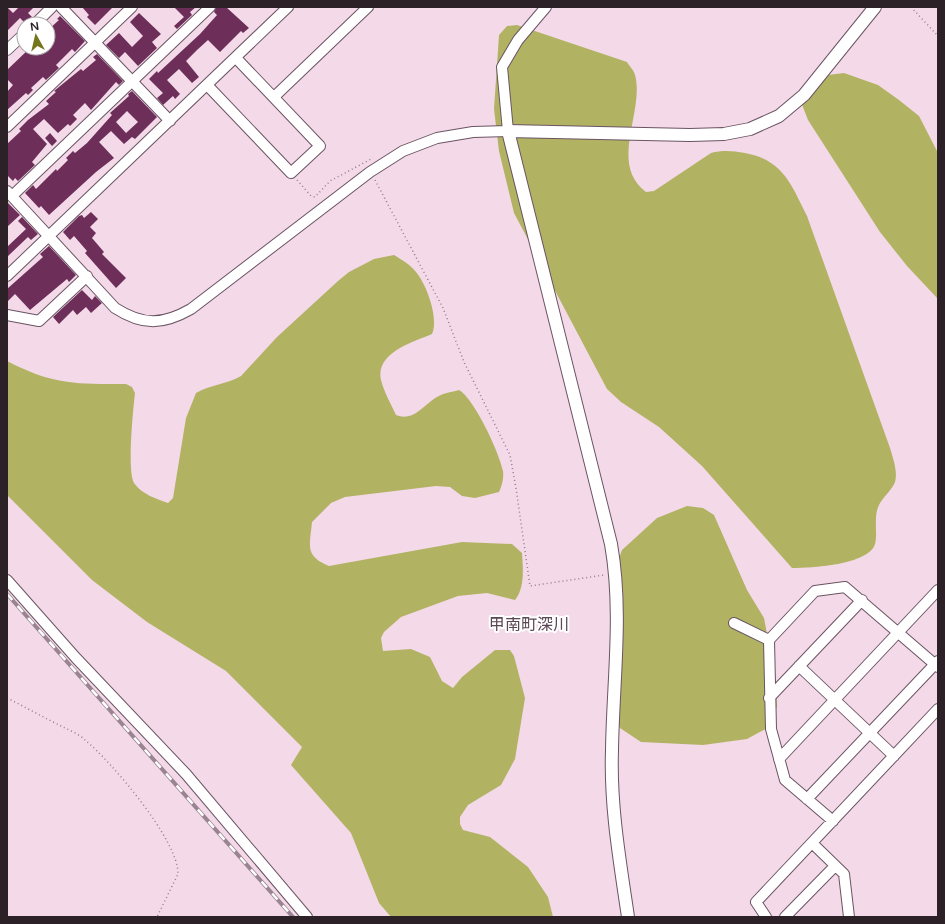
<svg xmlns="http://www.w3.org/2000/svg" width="945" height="924" font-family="'Varela Round','Noto Sans JP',sans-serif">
<rect width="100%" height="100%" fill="#f4d9e9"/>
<path fill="#b1b363" d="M517 25 627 62C629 66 634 70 635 75 645 112 608 163 646 192L654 191 711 153C723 150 733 151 745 153 783 160 791 184 807 216L890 448C893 458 898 472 895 482 892 490 883 497 879 505 873 517 878 533 875 544 869 565 810 568 792 568L702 466 659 427 621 402 607 389 514 213 499 151 494 109 499 35 507 26Z
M844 73 878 85 899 100 919 116 938 153V299L907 266 880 232 808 120 801 102 828 75Z
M394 255C402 260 410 264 416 272 427 285 439 319 432 334 413 342 375 353 381 380 384 392 391 404 396 415 414 422 423 405 437 397 443 393 452 392 459 390 474 398 500 454 503 471 504 478 502 486 499 492L475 498 462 496 450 487 436 486 345 497 331 503 312 522C310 545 304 556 329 566L462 542 512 544 522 553C523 568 525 588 515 600L487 593 458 596 401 617 384 632 381 638 383 651 411 649 430 657 442 681 453 688 462 677 495 650H510L514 656 525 698 515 759 501 785 468 805 460 817V824L463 830 490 837 528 867 548 897 553 917H391L379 903 351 833 291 765 302 747 226 671 147 622 92 580 7 495V361C53 385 76 384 126 384L132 387 135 393C133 410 127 471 134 483 141 494 157 499 168 503L173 498 186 418 196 393C210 385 227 384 241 376L277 337 338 281 349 272 374 259Z
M687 506 703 508 714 515 747 590 764 618 776 682 777 706 771 726 747 739 703 745 641 742 620 728 610 706 616 566 622 550 657 518Z"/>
<path fill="#6d2f5a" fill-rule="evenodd" d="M7 7 13 13 19 7H34L28 13 32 17 25 23 20 18 7 31Z
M82 7H113L95 25 87 17 89 15Z
M174 7H196L190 12 192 15 177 29 174 26 184 17Z
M216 7H226L249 28 243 33 241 31 220 52 208 40 197 50 186 61 199 77 192 83 179 69 167 80 180 94 175 99 173 96 163 105 157 98 163 93 149 79 157 71 158 73 200 34 217 15 214 12Z
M139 13 161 34 152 42 157 48 138 66 125 52 119 58 106 45 119 33 132 47 143 36 130 22Z
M60 16 85 41 75 52 72 49 56 65 59 68 46 80 43 77 31 88 33 90 28 95 26 93 7 110V92L13 85 7 79V70L30 48H48V30L59 20 57 19Z
M97 54 123 81 119 85 116 82 91 110 85 103 73 115 77 119 70 126 68 124 58 133 44 119 33 129 47 144 32 162 35 165 18 181 15 178 13 181 7 175V144L21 131 19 129 28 120 49 104 46 101 56 92 54 91 81 69 83 71 96 60 93 57Z
M132 91 157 117 135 139 132 137 124 144 111 131 99 142 114 158 96 172 49 215 41 206 39 208 25 193 33 185 36 189 56 169 57 171 68 160 66 158 73 151 75 153 87 143 112 115 110 113 129 96 128 94ZM127 111 138 122 126 133 116 122Z
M50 133 57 141 52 146 45 138Z
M7 202 20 215 7 227Z
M91 212 98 219 90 227 96 233 92 238 104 252 102 254 126 278 116 288 85 253 87 251 74 236 70 240 63 232 79 216 82 215 84 218Z
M22 217 38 234 31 240 28 237 7 257V247L26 229 18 221Z
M49 246 76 275 69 282 67 279 30 310 15 294 7 302V289L43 257 40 254Z
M82 290 92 300 95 296 102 303 91 313 86 307 77 315 73 310 59 324 53 317Z"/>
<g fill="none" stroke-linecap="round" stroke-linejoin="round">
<defs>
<path id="minor" d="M61 7 170 121
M35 24 52 7
M7 50 24 34
M207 85 291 173 320 146 236 58
M274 97 368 7
M7 127 132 7
M7 191 115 308C143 326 163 325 191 309L370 172 403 151 437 138 473 132 508 131 502 67 518 40 546 7
M12 196 210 7
M7 276 288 7
M7 315 39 321 87 276
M7 580 76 658 186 774 307 917
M734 623 769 640
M799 666 894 756
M769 698 862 600
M779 759 938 590
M807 799 938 661
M833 821 785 780 771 729 769 640 815 591 845 587 938 667
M812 843 844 874 849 917
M766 917 756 902 938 709
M785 917 835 866"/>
<path id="tertiary" d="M628 917C620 862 610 806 612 750 613 681 623 612 611 544L508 131 690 135 724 134 750 129 779 116 804 95 875 7"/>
</defs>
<use href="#minor" stroke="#6a5462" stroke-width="12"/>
<use href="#tertiary" stroke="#6a5462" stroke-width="14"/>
<path stroke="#927f8a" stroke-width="1.5" stroke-dasharray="1 3" stroke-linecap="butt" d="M911 7 938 36
M297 180 311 196 315 197 330 181 373 158
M375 180 443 308 464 362 510 455 516 488 530 586 604 575
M7 698C25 707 43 717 61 726 69 730 79 734 85 740 111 761 179 841 178 874L157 917"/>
<use href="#minor" stroke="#fff" stroke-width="10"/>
<use href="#tertiary" stroke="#fff" stroke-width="12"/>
<defs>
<path id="rail" d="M7 594 293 917"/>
</defs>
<use href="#rail" stroke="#988591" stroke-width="4"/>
<use href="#rail" stroke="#fff" stroke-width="2.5" stroke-dasharray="8" stroke-linecap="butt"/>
</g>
<g text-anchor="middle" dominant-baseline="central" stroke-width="4" stroke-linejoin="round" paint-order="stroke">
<g font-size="16" fill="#5b4653" stroke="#fff">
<text x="529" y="625">甲南町深川</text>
</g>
</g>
<rect width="945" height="924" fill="none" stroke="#2b2127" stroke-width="16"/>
<g transform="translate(36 36) rotate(352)"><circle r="19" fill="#ffffff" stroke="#aaa6a9"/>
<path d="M0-3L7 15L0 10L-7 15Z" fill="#75751c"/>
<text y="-6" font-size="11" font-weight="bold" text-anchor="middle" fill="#2b2127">N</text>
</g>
</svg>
